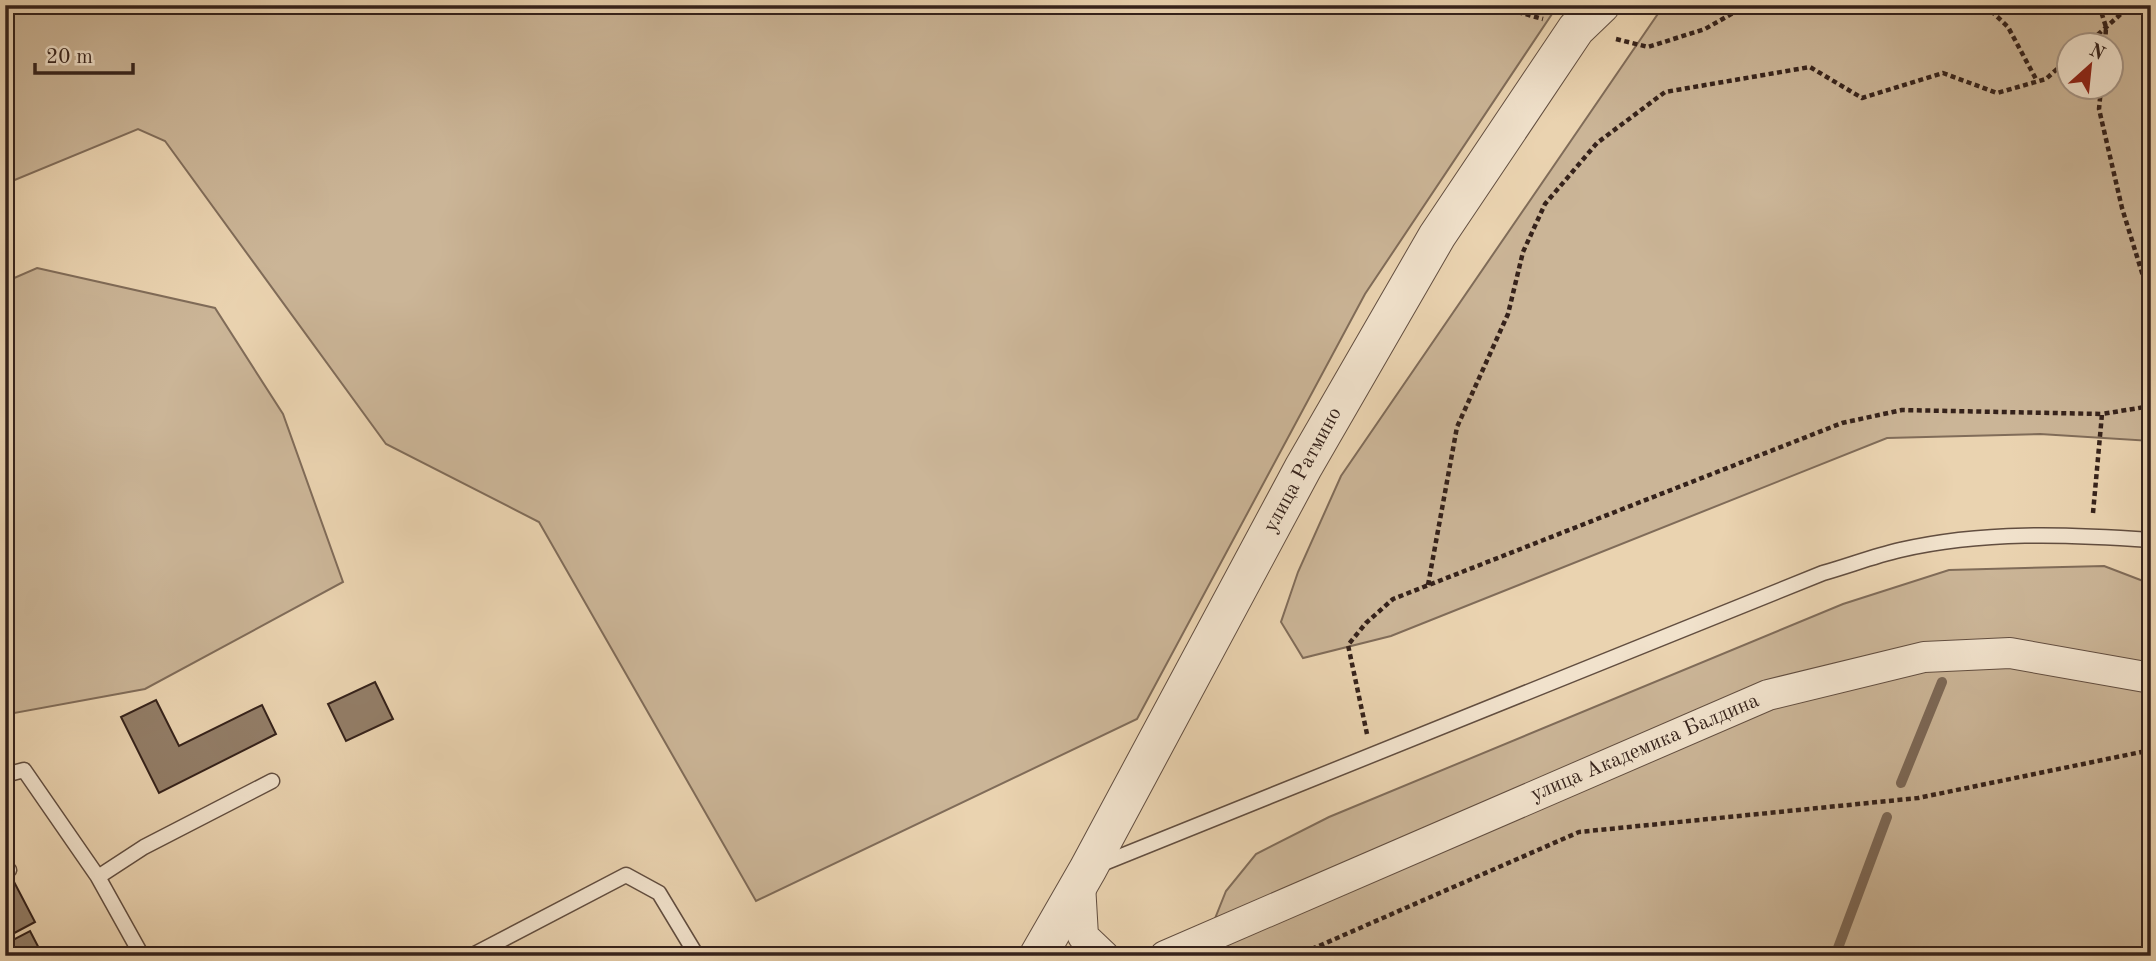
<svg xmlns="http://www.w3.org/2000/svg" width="2156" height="961" font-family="'Old Standard TT',serif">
<rect width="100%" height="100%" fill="#ead3b0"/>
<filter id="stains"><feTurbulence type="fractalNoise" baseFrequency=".00286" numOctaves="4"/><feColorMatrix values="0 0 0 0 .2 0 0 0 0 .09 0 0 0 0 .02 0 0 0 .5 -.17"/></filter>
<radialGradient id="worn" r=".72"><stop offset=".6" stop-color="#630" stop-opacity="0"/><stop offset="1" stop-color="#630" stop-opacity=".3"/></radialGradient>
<path fill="#cbb597" stroke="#806c59" stroke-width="2" fill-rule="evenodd" d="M5 5H1558L1365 294 1137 719 756 901 539 522 386 444 165 141 138 129 5 184Z
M1664 5H2151V441L2040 434 1887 438 1391 636 1303 658 1281 622 1298 572 1341 476ZM2068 46H2110V88H2068Z
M37 268 215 308 283 414 343 582 145 689 9 714 5 709V282Z
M2104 566 2151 584V956H1200L1226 891 1256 854 1329 817 1843 604 1949 570Z"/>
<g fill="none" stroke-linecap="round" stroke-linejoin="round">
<path stroke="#7c6856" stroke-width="10" d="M1901 783 1942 682
M1835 956 1887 817"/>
</g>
<path fill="#937e68" stroke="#35221b" stroke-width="2" d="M375 682 393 719 346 741 328 704Z
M156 700 179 746 262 705 276 734 159 793 121 717Z
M12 878 35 922 5 938V882Z
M30 931 43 956H5V944Z"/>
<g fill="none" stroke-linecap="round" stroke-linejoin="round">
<defs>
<path id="service" d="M5 775 24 770 98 877
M1099 865 1823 573C1848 566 1874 556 1900 550 1982 531 2067 534 2151 540
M5 873 9 870
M142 956 98 877 144 847 272 781
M471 956 626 875 659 893 697 956"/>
<path id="minor" d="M1080 884 1083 936 1104 956
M1165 956 1768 695 1924 657 2010 653 2151 678"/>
<path id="tertiary" d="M1038 956 1088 869 1303 468 1437 236 1576 29 1601 5"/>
</defs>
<use href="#service" stroke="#624e40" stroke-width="17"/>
<use href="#minor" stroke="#624e40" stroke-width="32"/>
<use href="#tertiary" stroke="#624e40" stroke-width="39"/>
<path stroke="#35221b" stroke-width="4.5" stroke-dasharray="5 3.5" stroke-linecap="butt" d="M1493 5 1543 19
M1985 5 2008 27 2037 81
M2099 5 2106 27 2105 46
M1616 39 1648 47 1705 29 1747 5
M2085 46 2131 5
M2101 88 2099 109 2122 208 2151 302
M2093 513 2102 414 2151 406
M1428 585 1457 427 1508 314 1523 252 1545 204 1597 143 1665 92 1810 67 1862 98 1943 73 1997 93 2046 79 2068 59
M1367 734 1348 645 1366 623 1393 599 1842 423 1902 410 2102 414
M1296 956 1579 832 1918 798 2151 750"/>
<use href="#service" stroke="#f1e2cc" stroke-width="14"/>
<use href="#minor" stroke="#f1e2cc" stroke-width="30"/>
<use href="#tertiary" stroke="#f1e2cc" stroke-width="37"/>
</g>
<g text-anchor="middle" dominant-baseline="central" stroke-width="5" stroke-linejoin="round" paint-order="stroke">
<g font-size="21" fill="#35221b" stroke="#f1e2cc">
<text transform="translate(1303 470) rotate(-61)">улица Ратмино</text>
<text transform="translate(1645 748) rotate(-23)">улица Академика Балдина</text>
</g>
</g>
<rect width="2156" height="961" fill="none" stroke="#ead3b0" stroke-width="28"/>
<rect x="7" y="7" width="2142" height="947" fill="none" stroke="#35221b" stroke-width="3.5"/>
<rect x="14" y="14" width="2128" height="933" fill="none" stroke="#35221b" stroke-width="2"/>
<g transform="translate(2090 66) rotate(27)"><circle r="33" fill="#f1e2cc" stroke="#a69585" stroke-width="2"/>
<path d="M0-5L12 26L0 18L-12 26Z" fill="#8f2418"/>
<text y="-10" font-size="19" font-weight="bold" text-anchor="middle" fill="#35221b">N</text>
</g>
<path d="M35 63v10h98v-10" fill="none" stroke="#35221b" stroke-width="3.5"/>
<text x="46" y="63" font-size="21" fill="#35221b" stroke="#f1e2cc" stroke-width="5" paint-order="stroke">20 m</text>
<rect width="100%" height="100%" filter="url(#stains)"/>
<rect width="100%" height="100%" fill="url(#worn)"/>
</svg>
